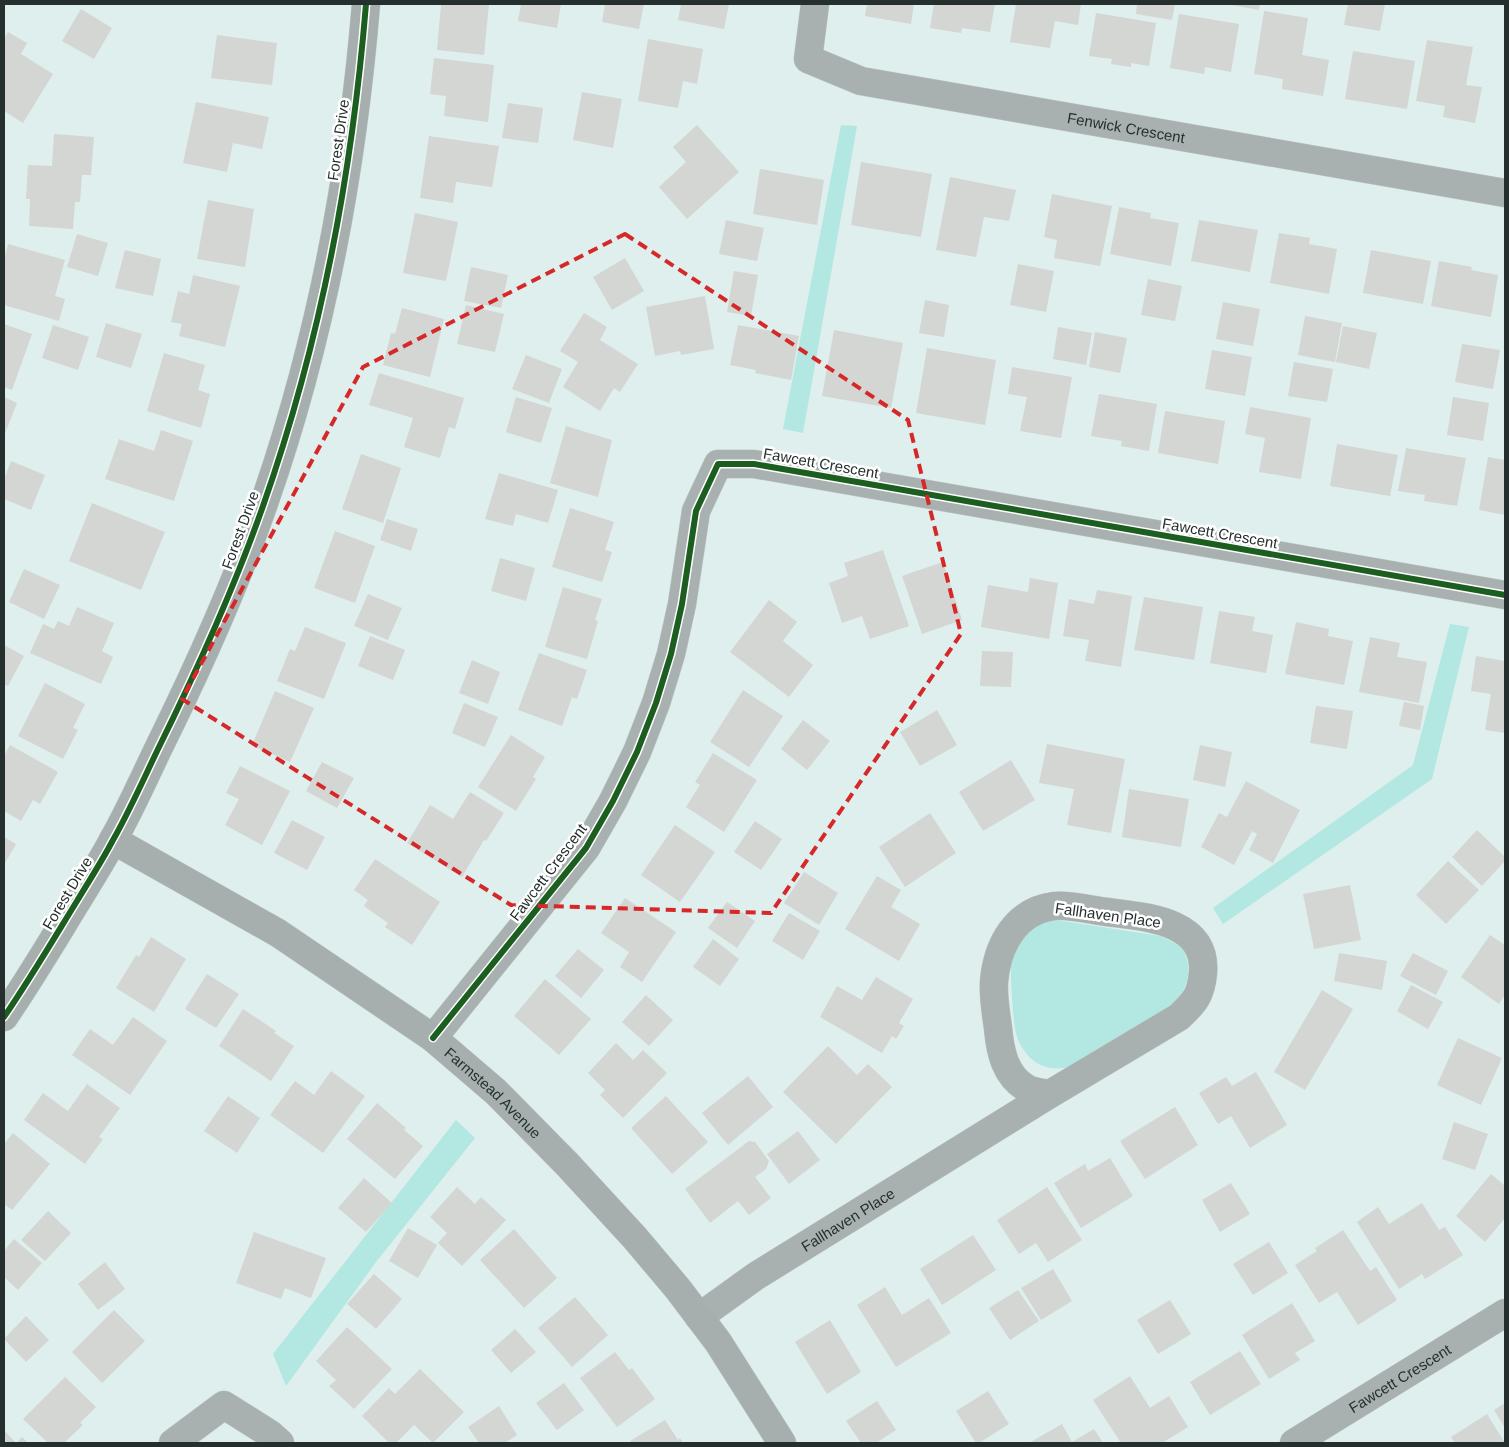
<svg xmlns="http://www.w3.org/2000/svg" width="1509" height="1447" font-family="Arial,sans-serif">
<rect width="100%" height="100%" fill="#dfefed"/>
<path fill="#b2e7e2" d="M841 125 857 126 803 433 783 429Z
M1450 624 1469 627 1432 779 1223 924 1213 908 1413 765Z
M1056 920 1160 936C1168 940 1178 943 1183 950 1193 966 1188 988 1176 1001 1167 1012 1150 1020 1138 1027 1116 1040 1094 1054 1071 1067 1058 1069 1046 1070 1034 1061 1026 1055 1018 1043 1016 1033 1013 1021 1009 965 1012 955 1013 950 1023 932 1027 929 1036 922 1045 921 1056 920Z
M456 1120 475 1138 376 1262 286 1386 273 1354Z"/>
<path fill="#d3d6d3" d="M441 4H489L484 55 437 50Z
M521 4H561L557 28 518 21Z
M605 4H644L639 29 602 22Z
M681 4H729L724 29 678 20Z
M867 4H914L911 24 865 16Z
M934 4H995L990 32 962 28 961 33 930 28Z
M1016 4H1081L1078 25 1055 21 1050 48 1010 42Z
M1137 4H1175L1172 20 1136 14Z
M1227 4H1260L1259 10Z
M1348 4H1385L1380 31 1344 25Z
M81 9 112 28 94 59 62 41Z
M1264 11 1308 18 1302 55 1329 60 1323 96 1282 89 1283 79 1254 74Z
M1096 13 1156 23 1149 66 1131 63V67L1111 64 1112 59 1089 56Z
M1179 14 1239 24 1231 72 1205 67 1204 74 1170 68Z
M8 32 27 43 21 54 53 74 23 123 4 111V39Z
M217 35 277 43 272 85 211 78Z
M648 39 703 49 697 84 683 81 678 108 638 101Z
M1427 40 1473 47 1466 85 1482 87 1475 123 1443 117 1445 106 1416 101Z
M1353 51 1415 61 1407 109 1345 99Z
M434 58 494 65 488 122 444 116 446 96 430 94Z
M582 92 622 99 613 148 573 140Z
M196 102 269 117 262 149 233 143 227 172 183 163Z
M508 103 543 108 538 143 502 138Z
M697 125 739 172 687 219 659 187 686 162 673 147Z
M54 134 94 137 91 175H82L80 202H75L73 229 29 226 30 199H26L28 165 52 166Z
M429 136 499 146 492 187 456 182 453 203 420 198Z
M861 162 932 174 921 237 851 225Z
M760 169 824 180 817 225 753 214Z
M950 177 1016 190 1009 221 984 217 976 257 936 250Z
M1052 194 1112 206 1100 266 1054 258 1057 240 1044 237Z
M208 200 254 209 245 267 197 259Z
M1119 207 1151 213 1150 218 1179 223 1171 266 1110 254Z
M415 213 458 222 446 281 403 273Z
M726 220 764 228 757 261 719 254Z
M1199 220 1258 230 1250 272 1191 261Z
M1279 233 1310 238 1309 244 1337 249 1329 294 1270 283Z
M77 234 108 243 98 276 67 267Z
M8 244 65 260 55 296 65 299 59 321 4 305V260Z
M125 250 161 259 153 296 115 288Z
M1371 250 1431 261 1423 304 1363 293Z
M625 258 644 291 612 310 593 277Z
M1439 261 1472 267 1471 270 1498 275 1491 317 1431 306Z
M1018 264 1054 271 1046 312 1010 305Z
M471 267 508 275 501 308 464 301Z
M734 271 758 275 751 316 727 312Z
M193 275 240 286 225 347 179 336 182 324 171 322 178 291 189 294Z
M1148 279 1182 286 1175 321 1141 315Z
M705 296 714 349 681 355 680 351 655 356 646 307Z
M925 300 949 305 944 337 919 333Z
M1223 302 1260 309 1253 346 1216 339Z
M466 305 504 314 495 352 457 344Z
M402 308 444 319 430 377 383 365 391 333 395 334Z
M584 313 607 327 600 340 638 364 620 392 614 388 600 411 563 387 578 362 560 351Z
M1305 316 1342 323 1335 362 1298 355Z
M106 323 142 334 131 368 96 357Z
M4 324 32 334 12 390 4 387Z
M53 325 89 337 78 370 42 358Z
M738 325 799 336 791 380 755 373 756 370 730 365Z
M1343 326 1377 333 1369 369 1336 362Z
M1058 327 1092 333 1086 365 1053 359Z
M834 330 903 343 891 408 822 396Z
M1095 332 1127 338 1120 373 1089 367Z
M1462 344 1500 350 1493 389 1455 382Z
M927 348 996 360 985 425 916 413Z
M1212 350 1252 357 1245 396 1205 389Z
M164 353 205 365 198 390 210 394 201 428 147 411Z
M526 355 562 369 549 403 512 389Z
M1294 362 1333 369 1327 402 1288 396Z
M1012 367 1072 377 1061 438 1020 431 1027 397 1008 394Z
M379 373 464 398 455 429 449 427 440 458 404 447 413 418 369 405Z
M1099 394 1157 404 1149 451 1121 446 1122 441 1091 436Z
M4 397 17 403 4 436Z
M516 397 552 408 541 443 506 432Z
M1453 397 1489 403 1483 441 1447 435Z
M1250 407 1311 418 1301 479 1259 472 1265 438 1245 434Z
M1165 411 1225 421 1218 464 1158 453Z
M566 426 612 440 598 497 550 483Z
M161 430 193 441 174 501 105 479 119 439 154 451Z
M1337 444 1398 455 1390 496 1330 486Z
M1406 448 1466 458 1457 506 1424 501 1425 495 1398 491Z
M361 454 401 468 383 523 342 509Z
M1488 457 1505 460V515L1479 510Z
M11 461 45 475 31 510 4 499V479Z
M499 473 558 490 548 523 516 514 513 526 485 519Z
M92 503 165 532 141 590 69 561Z
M570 508 614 522 605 550 612 552 602 582 552 567Z
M387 519 418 529 411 551 380 540Z
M335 531 375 546 355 603 314 588Z
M883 550 909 626 870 639 862 616 842 623 829 583 848 576 844 563Z
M500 558 535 568 526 601 491 591Z
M943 562 962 620 922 634 902 576Z
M24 569 60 585 44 619 9 602Z
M1030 578 1058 583 1049 639 981 627 988 585 1028 592Z
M563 587 602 599 595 620 598 621 587 659 545 647Z
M1097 590 1132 596 1121 667 1085 661 1089 640 1063 636 1069 599 1094 604Z
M368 594 402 608 388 640 354 626Z
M1144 597 1203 607 1194 660 1134 650Z
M769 600 797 622 783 641 813 665 789 697 730 652Z
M77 607 114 623 102 651 113 657 101 684 30 653 43 624 54 629 58 621 69 626Z
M1219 611 1255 617 1252 631 1273 635 1266 673 1210 663Z
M1296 622 1329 629 1328 636 1353 641 1344 685 1285 674Z
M305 627 346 643 324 699 277 681 290 649 295 651Z
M370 636 405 650 393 680 358 666Z
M1370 637 1400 643 1397 657 1427 662 1419 703 1359 692Z
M4 645 24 656 8 686 4 684Z
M982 651 1013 652 1011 687 980 686Z
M539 653 587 670 577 699 572 697 562 726 518 710Z
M1476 656 1505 661V733L1485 730 1491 694 1471 691Z
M472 660 500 672 488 704 459 693Z
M45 683 85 704 73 728 78 730 63 759 18 736Z
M743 690 783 716 749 767 710 742Z
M275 691 314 708 290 762 252 745Z
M1404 702 1424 706 1420 730 1399 726Z
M464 703 498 717 485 747 452 733Z
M1316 706 1353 711 1347 749 1310 743Z
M937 710 957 745 920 766 900 732Z
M803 720 830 741 807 770 781 749Z
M511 735 545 757 533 777 536 779 516 811 478 787Z
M1047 744 1125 759 1111 833 1067 825 1074 789 1039 783Z
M10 745 58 772 40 804 33 800 21 821 4 811V756Z
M1200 745 1232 752 1225 787 1193 780Z
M713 753 757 780 724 832 686 807 700 785 695 782Z
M1011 760 1035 800 983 831 959 792Z
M322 762 354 778 337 808 306 791Z
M240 766 290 791 262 845 225 825 239 799 226 793Z
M1246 781 1300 810 1273 863 1249 850 1257 834 1252 831 1234 865 1201 847 1219 813 1227 817Z
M1129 789 1189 799 1181 847 1122 837Z
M470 792 504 813 486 841 484 840 462 877 407 843 430 805 453 819Z
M930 813 956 853 905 887 879 847Z
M292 820 325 837 307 870 274 853Z
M755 821 782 839 761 870 734 852Z
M675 825 715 852 680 902 641 875Z
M1477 830 1505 857V861L1482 886 1452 857Z
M4 837 16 844 4 865Z
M375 859 440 902 412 945 385 927 388 923 364 906 368 900 354 890Z
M1448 861 1479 890 1446 924 1416 895Z
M804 872 838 893 819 925 784 903Z
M877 876 901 890 891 907 920 924 899 961 845 929Z
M1350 885 1361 940 1314 949 1303 894Z
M625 898 676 932 642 982 620 967 629 952 601 933Z
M727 902 755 921 737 948 708 928Z
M789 913 820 931 803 960 772 941Z
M1490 935 1505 945V995L1499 1004 1461 977Z
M151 937 186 959 154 1012 116 988 136 955 139 957Z
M713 939 739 959 720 986 693 967Z
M578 949 604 970 581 998 555 976Z
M1339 953 1387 961 1382 990 1334 981Z
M1413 953 1448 971 1436 995 1400 976Z
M207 974 239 994 216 1028 185 1009Z
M876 977 913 999 899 1023 904 1026 896 1039 892 1036 882 1053 820 1017 837 986 862 1000Z
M545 979 591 1019 559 1055 514 1016Z
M1411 985 1443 1002 1428 1029 1397 1011Z
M1322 990 1353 1009 1305 1090 1274 1072Z
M646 995 673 1020 649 1046 622 1022Z
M243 1009 276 1031 274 1033 294 1046 271 1081 219 1046Z
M133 1017 167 1041 130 1095 72 1055 90 1029 113 1045Z
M1458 1038 1502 1058 1481 1105 1437 1085Z
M616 1043 633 1060 643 1050 667 1073 623 1118 600 1095 605 1090 588 1073Z
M828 1046 857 1075 868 1064 892 1087 836 1144 783 1092Z
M331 1071 365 1096 323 1153 270 1115 295 1081 314 1095Z
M1256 1072 1287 1125 1250 1148 1231 1116 1218 1124 1199 1093 1226 1077 1232 1086Z
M748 1076 773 1107 728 1145 702 1113Z
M87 1084 120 1108 99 1137 103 1139 85 1164 24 1120 43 1093 68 1111Z
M228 1096 260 1118 237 1153 204 1131Z
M666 1096 708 1142 672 1174 631 1128Z
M377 1103 406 1128 404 1130 423 1146 395 1179 347 1139Z
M1175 1107 1198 1145 1145 1179 1120 1141Z
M1454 1122 1488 1134 1475 1170 1442 1159Z
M798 1131 820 1160 789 1184 767 1154Z
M13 1133 50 1164 12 1210 4 1204V1144Z
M749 1141 755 1142 769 1161 766 1169 755 1177 771 1198 749 1215 738 1201 710 1223 685 1189Z
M1110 1158 1133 1196 1081 1228 1054 1183 1085 1164 1088 1171Z
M1491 1174 1505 1186V1218L1485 1242 1456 1216Z
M364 1178 392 1203 366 1232 338 1208Z
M1231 1183 1250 1214 1220 1232 1202 1200Z
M457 1187 475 1204 481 1197 506 1220 462 1266 438 1243 447 1233 430 1217Z
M1047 1187 1082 1240 1048 1262 1036 1243 1019 1254 997 1220Z
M1422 1203 1439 1230 1445 1227 1463 1255 1425 1279 1422 1274 1399 1289 1357 1222 1378 1207 1389 1224Z
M48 1211 71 1233 45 1261 21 1240Z
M408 1228 437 1245 418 1278 389 1261Z
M514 1229 557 1278 524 1308 480 1260Z
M1343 1230 1370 1271 1376 1267 1397 1300 1358 1325 1337 1292 1319 1303 1295 1265 1317 1251 1315 1248Z
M254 1232 326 1258 311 1298 285 1288 281 1299 236 1283Z
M973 1235 996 1270 942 1305 920 1269Z
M14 1239 42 1263 18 1290 4 1277V1251Z
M1269 1242 1288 1273 1253 1295 1233 1264Z
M105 1262 125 1289 98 1310 78 1284Z
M1053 1269 1072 1301 1041 1320 1021 1288Z
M374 1274 402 1299 376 1329 347 1304Z
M885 1287 902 1315 929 1298 951 1333 896 1367 857 1305Z
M1018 1290 1039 1321 1010 1340 989 1308Z
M575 1297 608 1335 572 1367 538 1328Z
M1170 1300 1191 1334 1158 1354 1137 1320Z
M1292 1303 1315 1341 1295 1353 1300 1360 1269 1379 1242 1335Z
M114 1310 145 1341 102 1383 72 1352Z
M26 1316 49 1340 26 1362 4 1339Z
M830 1320 861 1372 827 1394 795 1342Z
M347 1327 392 1369 354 1409 329 1386 336 1380 316 1361Z
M515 1329 536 1352 511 1373 491 1350Z
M1240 1351 1261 1384 1210 1415 1190 1382Z
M615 1352 629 1370 632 1368 655 1399 617 1427 580 1378Z
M420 1369 464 1412 433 1443 414 1425 396 1443H389L362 1416 389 1388 395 1394Z
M1130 1376 1150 1408 1169 1396 1188 1427 1162 1443H1121L1093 1400Z
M65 1377 96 1407 80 1423 83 1425 64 1443H48L23 1419Z
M564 1383 584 1410 557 1430 536 1403Z
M988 1391 1009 1424 979 1443H976L956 1411Z
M877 1401 896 1430 876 1443H861L846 1421Z
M1505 1403V1428L1494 1410Z
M499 1406 517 1435 505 1443H479L468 1427Z
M1487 1414 1505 1443H1455L1451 1437Z
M665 1420 678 1440 680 1438 683 1443H631L630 1441Z
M1062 1424 1072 1442 1094 1429 1103 1443H1029Z
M4 1430 16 1443 22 1437 28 1443H4Z"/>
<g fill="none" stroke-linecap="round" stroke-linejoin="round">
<defs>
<g id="street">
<path id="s1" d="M815 4 808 59 861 81 1505 193"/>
<path d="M433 1038 586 848 613 801 637 752 656 703 671 654 682 604 696 511 718 464H754L1505 595"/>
<path id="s2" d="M699 1317 756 1276 1050 1094 1179 1017C1195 1002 1201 995 1203 973 1207 920 1145 917 1107 912 1091 910 1069 904 1054 906 1015 911 997 946 994 982 993 997 996 1013 998 1028 1000 1051 1005 1077 1028 1089 1034 1092 1043 1093 1050 1094"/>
<path d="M173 1443 224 1405 270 1434 280 1443"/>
<path id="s3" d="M1294 1443 1505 1313"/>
</g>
<g id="secondary">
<path id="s4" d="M113 840 278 933 433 1038 496 1092 567 1164 635 1238 678 1289 718 1342 782 1443"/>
<path d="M4 1017C30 979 53 940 77 901 89 881 102 861 113 840 130 810 144 778 159 747 198 668 234 589 263 506 320 344 352 175 366 4"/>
</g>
</defs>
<use href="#street" stroke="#bfcbca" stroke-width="29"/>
<use href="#secondary" stroke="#bfcbca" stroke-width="29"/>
<use href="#street" stroke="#a9b0b0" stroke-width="28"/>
<use href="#secondary" stroke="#a7afae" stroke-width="28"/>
<defs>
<path id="cycleway" d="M4 1017C30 979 53 940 77 901 89 881 102 861 113 840 130 810 144 778 159 747 198 668 234 589 263 506 320 344 352 175 366 4
M433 1038 586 848 613 801 637 752 656 703 671 654 682 604 696 511 718 464H754L1505 595"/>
</defs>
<use href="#cycleway" stroke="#fff" stroke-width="9"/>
<use href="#cycleway" stroke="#1b5e20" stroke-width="6"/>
</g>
<path fill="none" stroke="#d62828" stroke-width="4" stroke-dasharray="10 6" stroke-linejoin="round" d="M625 234 908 420 961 634 771 913 511 905 182 699 363 367Z"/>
<g text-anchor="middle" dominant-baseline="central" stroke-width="5" stroke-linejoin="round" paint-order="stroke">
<g font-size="15" fill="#25302e" stroke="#fff">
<text stroke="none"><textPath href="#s1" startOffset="382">Fenwick Crescent</textPath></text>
<text transform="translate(338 140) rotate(-82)">Forest Drive</text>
<text transform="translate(821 463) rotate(10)">Fawcett Crescent</text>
<text transform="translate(240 530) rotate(-70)">Forest Drive</text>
<text transform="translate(1220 533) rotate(10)">Fawcett Crescent</text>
<text transform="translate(548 872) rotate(-53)">Fawcett Crescent</text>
<text transform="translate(67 893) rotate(-59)">Forest Drive</text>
<text transform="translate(1108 915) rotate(8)">Fallhaven Place</text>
<text stroke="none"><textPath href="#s4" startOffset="458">Farmstead Avenue</textPath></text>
<text stroke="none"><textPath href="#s2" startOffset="178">Fallhaven Place</textPath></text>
<text stroke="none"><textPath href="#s3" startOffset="124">Fawcett Crescent</textPath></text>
</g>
</g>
<rect width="1509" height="1447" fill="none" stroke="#25302e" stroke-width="10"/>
</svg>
